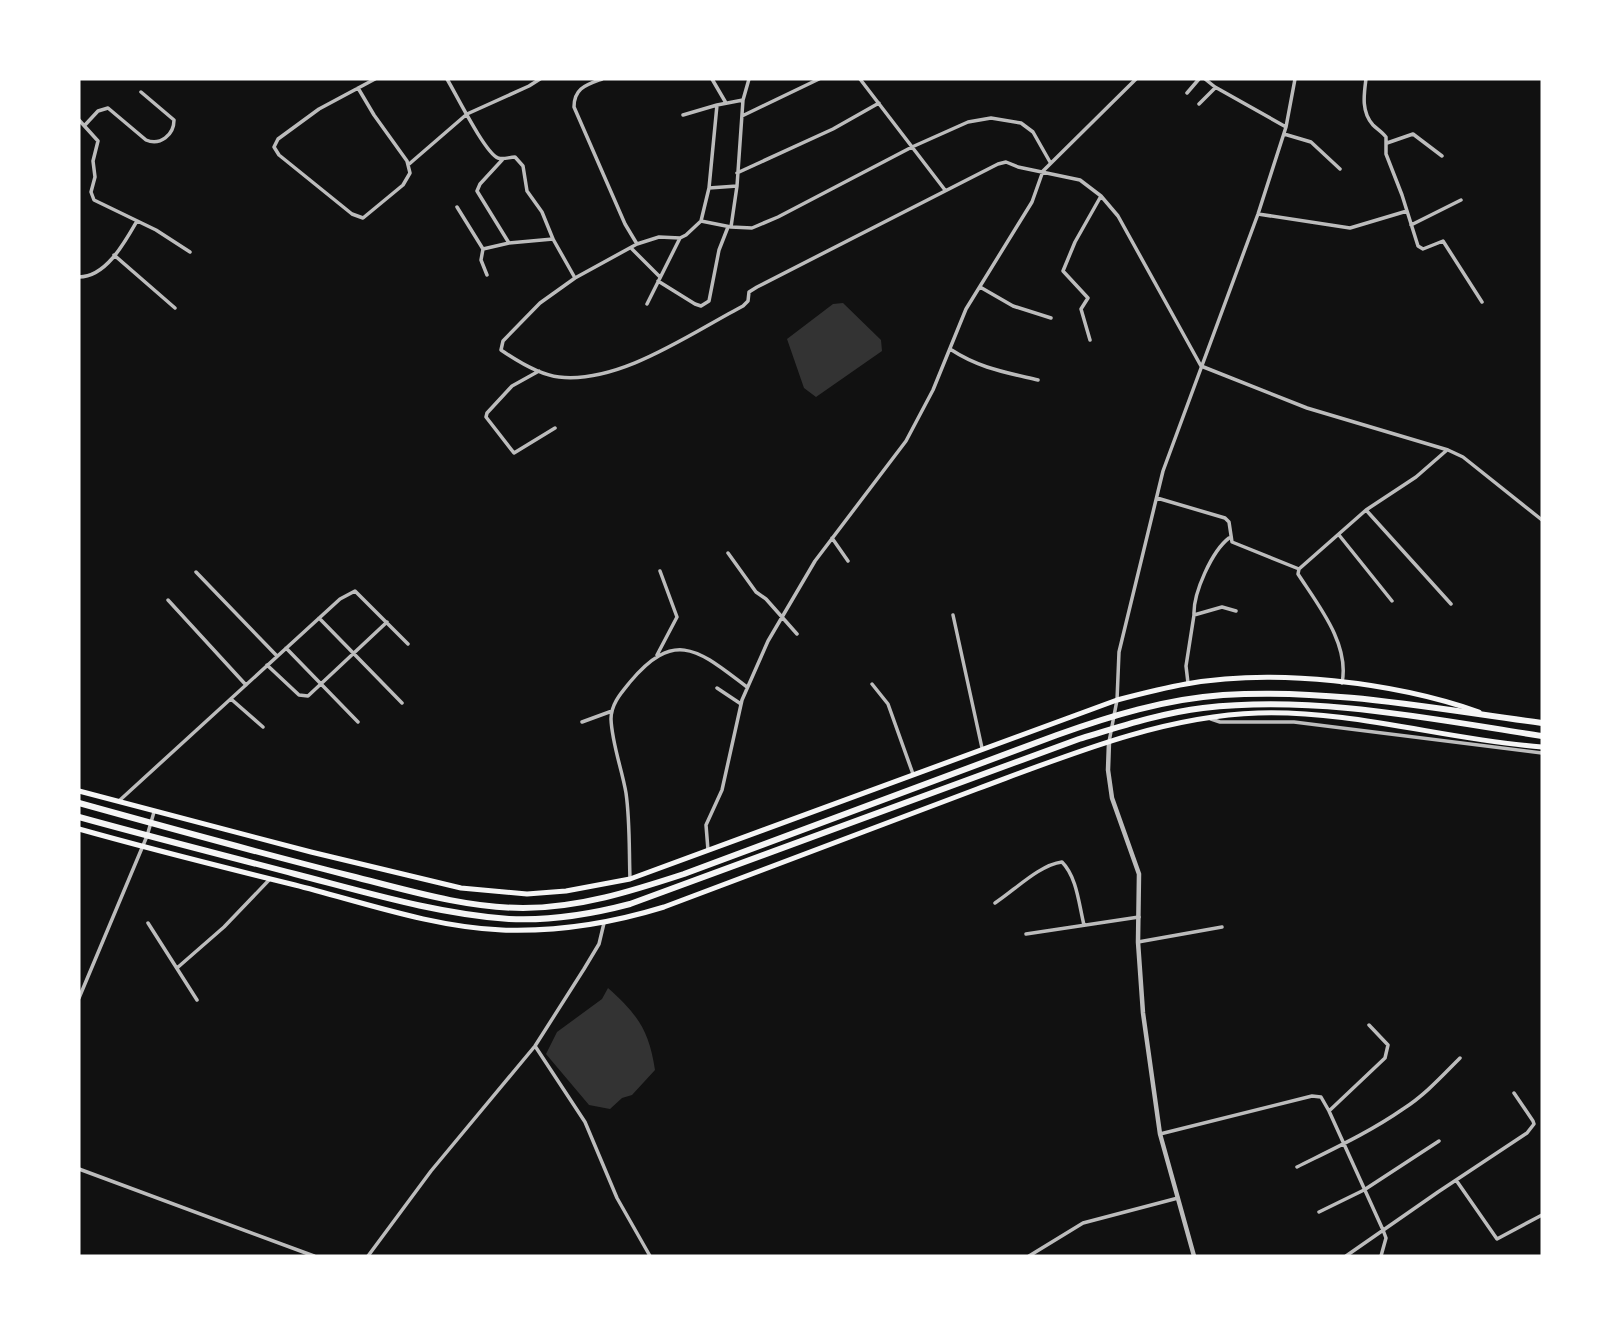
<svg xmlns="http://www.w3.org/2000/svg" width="1621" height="1335" font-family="Mulish,sans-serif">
<rect width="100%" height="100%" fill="#111"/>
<path fill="#333" d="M843 303 881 340 882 351 816 397 804 388 787 339 833 304Z
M608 988C638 1015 649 1030 655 1070L632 1095 622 1098 610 1109 589 1105 546 1054 557 1032 602 999Z"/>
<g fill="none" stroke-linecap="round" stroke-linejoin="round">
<path stroke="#bcbcbc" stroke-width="3.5" d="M447 79C456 94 485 153 498 158 504 160 509 157 515 157L523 166 527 191 542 212 553 239
M602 79C586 85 574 88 574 107L625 224 637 244 659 237 680 238 686 235 701 221 709 188 737 186 743 100 749 79
M712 79 726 103
M860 79 945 190
M1205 79 1215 87 1286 127
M1366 79C1364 94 1361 112 1373 125 1377 129 1382 132 1386 137V154L1402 195 1418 246 1423 249 1443 241 1482 302
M358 88 374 115 407 161 410 173 403 185 363 218 352 214 279 155 274 147 278 139 319 109 375 79
M1187 93 1199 79
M1199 104 1215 88
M683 115 717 105 743 100
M742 116 819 79
M79 120 98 141 93 161 95 177 91 192 94 200 156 230 190 252
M85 125 98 111 108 108 146 140C160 146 174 135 174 120L141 92
M1284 134 1311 142 1340 169
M1387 143 1413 134 1442 156
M503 159 480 184 477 191 509 243
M408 165 467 114 529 86 540 79
M737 173 833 129 879 103
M709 188 717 105
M457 207 483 249
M1258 214 1350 228 1407 211
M701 221 731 227 752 228 778 217 912 147 968 122 991 118 1021 123 1033 132 1050 162
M1411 225 1461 200
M731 227 737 186
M637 244 575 278 540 303 503 341 501 350C517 361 539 375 559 377 620 384 691 333 743 306L748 301 749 292 757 287 998 164 1006 162 1018 167 1080 180 1101 196 1118 216 1201 366 1307 408 1448 450 1463 457 1542 520
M632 249 660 277
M114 255 175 308
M487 275 481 260 483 249 509 243 553 239 575 278
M79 277C106 277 125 242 137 221
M658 281 695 304 701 306 709 301 719 250 728 227
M980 287 1013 306 1051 318
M647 304 680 238
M1090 340 1081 309 1088 298 1063 271 1075 242 1101 196
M950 349C979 368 1004 372 1038 380
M539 371 512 386 487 413 486 417 514 453 555 428
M1157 498 1225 518 1229 522 1232 542 1299 569
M1366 510 1451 604
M1339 535 1392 601
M832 538 848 561
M728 553 756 592 766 599 797 634
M1299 569 1366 510 1416 477 1447 450
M1299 569 1298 574C1318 605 1350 644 1342 683
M196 572 277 656
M168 600 246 685
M953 615 982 748
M1194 615C1193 593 1212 551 1229 538
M319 618 402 703
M286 648 358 722
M657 655 677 617 660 571
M267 665 299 695 308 696 387 622
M1188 683 1186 666 1194 615 1222 607 1236 611
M872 684 888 704 913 774
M717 688 741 704
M231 699 263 727
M1211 719 1220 722H1294L1542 753
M582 722 612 711
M1109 742 1117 700 1119 652 1163 471 1258 214 1286 127 1295 79
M120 800 340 599 355 591 408 644
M708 850 706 825 722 790 742 700 768 641 815 561 906 441 933 390 966 309 1032 202 1043 171 1136 79
M630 879C629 850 630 821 626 793 622 769 612 744 611 719 611 704 621 693 630 682 676 627 700 652 747 687
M995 903C1015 890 1039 865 1062 862 1077 877 1079 905 1084 925
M148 923 197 1000
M1026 934 1139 917
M1138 942 1222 927
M177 968 224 927 270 879
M79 998 147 836 154 812
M535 1046 585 1122 617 1198 650 1256
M1329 1111 1383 1230 1386 1238 1381 1256
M1160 1134 1312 1096 1321 1097 1329 1111 1385 1058 1388 1045 1369 1025
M1297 1167C1333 1149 1370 1132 1403 1109 1425 1095 1442 1076 1460 1058
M79 1169 314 1256
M1456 1180 1497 1239 1542 1215
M1319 1212 1364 1190 1439 1141
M368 1256 431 1171 535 1046 584 969 599 944 604 923
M1029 1256 1083 1223 1178 1198
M1346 1256 1438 1192 1527 1133 1534 1124 1533 1121 1514 1093"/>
<path stroke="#bcbcbc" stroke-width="4.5" d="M1109 742 1108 770 1112 798 1139 874 1138 942 1143 1013 1160 1134 1194 1256"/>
<path stroke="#f5f5f5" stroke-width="5" d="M79 791 311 852 461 888 527 894 566 891 630 879 1117 700C1140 694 1163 688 1186 684 1274 668 1394 682 1479 712
M79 829C150 849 222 867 295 885 362 902 432 927 502 930 557 932 612 923 664 907 769 868 873 828 977 789 1066 756 1162 716 1258 713 1354 710 1447 740 1542 747"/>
<path stroke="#f5f5f5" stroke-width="6" d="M79 803C169 828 260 853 351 876 407 890 465 908 523 908 579 908 632 891 684 874L1057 735C1110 716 1166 699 1223 695 1330 688 1436 709 1542 723
M79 817C151 837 223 855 295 874 365 892 437 914 509 919 549 921 592 914 630 904L1079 739C1119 727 1161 713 1203 708 1316 695 1431 719 1542 736"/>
</g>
<rect width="1621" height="1335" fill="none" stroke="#ffffff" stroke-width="161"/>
</svg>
